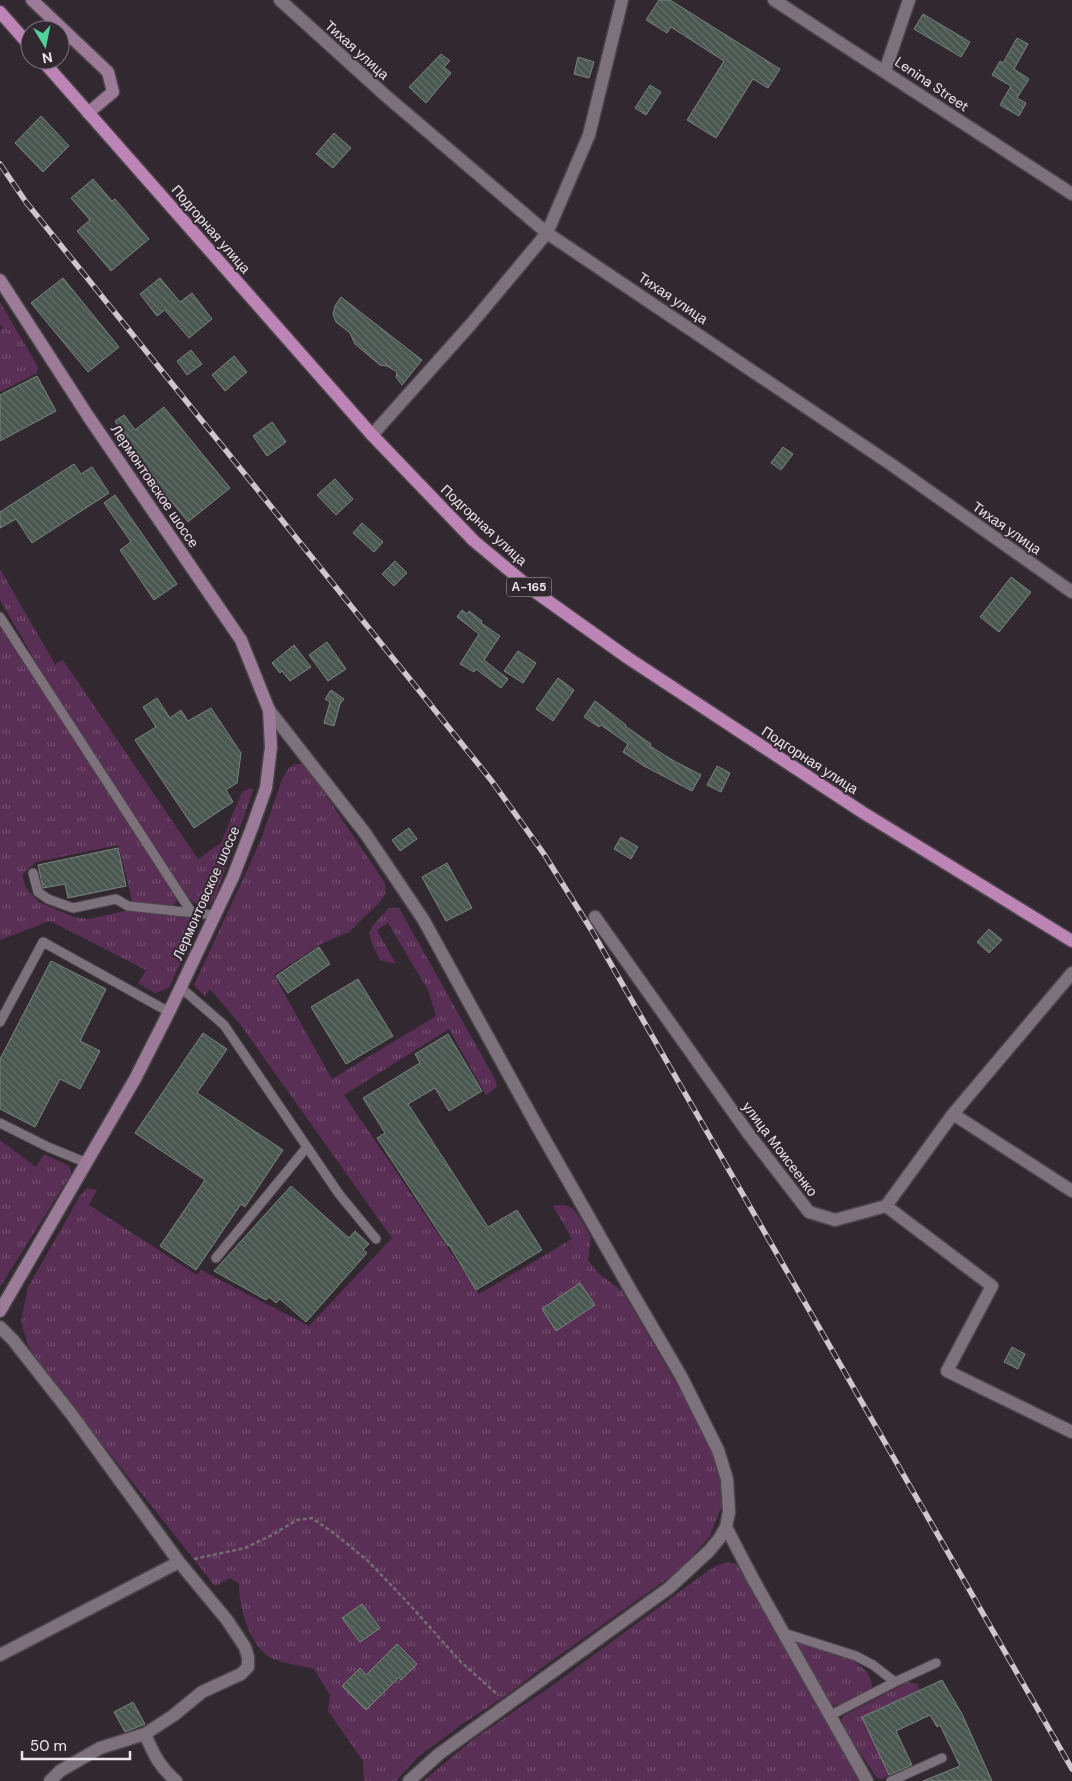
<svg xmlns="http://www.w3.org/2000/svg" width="1072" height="1781" font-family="'DM Sans',sans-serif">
<defs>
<pattern id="grass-tufts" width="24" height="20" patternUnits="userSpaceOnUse" patternTransform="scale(1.25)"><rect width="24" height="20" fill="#5a2f55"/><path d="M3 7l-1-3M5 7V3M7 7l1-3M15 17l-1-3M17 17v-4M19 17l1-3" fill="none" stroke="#724d6e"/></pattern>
<pattern id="building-back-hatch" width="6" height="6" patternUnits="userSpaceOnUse" patternTransform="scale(1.25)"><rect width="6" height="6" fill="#4a5750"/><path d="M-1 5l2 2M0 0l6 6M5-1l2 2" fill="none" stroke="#646f69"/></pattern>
</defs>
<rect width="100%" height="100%" fill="#322830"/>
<path fill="url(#grass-tufts)" d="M0 302 38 367 37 373 0 392V332L2 327 0 324Z
M0 569 55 664 63 660 198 859 221 843 242 792 251 788 253 791 216 895 211 903 202 907 190 900 43 674 0 600Z
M0 625 177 899 173 907 140 905 132 900 118 845 36 862 22 875 26 888 39 902 74 917 89 919 133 909 195 919 196 928 169 988 155 993 138 983 146 970 50 921 0 940Z
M295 764H301L308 769 385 883 386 892 380 902 349 932 321 944 274 975 332 1079 436 1016 428 990 388 923 377 930 396 964 380 960 373 946 369 934 373 925 389 908H399L495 1079 497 1087 486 1095 449 1029 344 1095 479 1294 572 1239 553 1206C576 1200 580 1220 591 1237L588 1260 598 1273 622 1291 689 1405 710 1446 720 1480 722 1505 710 1536 681 1569 543 1667 511 1692 461 1725 418 1757 396 1781H364L363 1761 328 1711 330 1695 314 1669C304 1666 276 1662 269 1657 249 1644 239 1607 239 1584L230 1578 215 1586 41 1367 27 1343 21 1321 28 1287 80 1196 87 1188 97 1190 89 1205 197 1275 201 1270 309 1326 392 1238 240 1024 210 989 205 996 194 985 260 842 283 777 289 768Z
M0 1140 36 1167 44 1154 69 1166 71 1170V1174L0 1287Z
M727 1562 736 1564 741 1570 860 1781H423L475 1738 553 1685 705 1573 716 1566Z
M794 1641C817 1647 875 1658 872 1689L845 1703 835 1706 827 1700Z
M908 1682 917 1684 920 1690 862 1717 889 1776 881 1779 877 1778 845 1730 842 1721 843 1716Z"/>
<path fill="url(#building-back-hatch)" stroke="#78867e" d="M659 0H670L780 69 768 88 753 79 716 138 687 120 724 61 671 27 667 33 646 20Z
M923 14 970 42 961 57 914 29Z
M1017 38 1028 44 1014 69 1029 79 1017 98 1026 103 1019 116 1000 105 1011 86 992 75 1000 61 1003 63Z
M441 54 450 61 444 67 451 73 426 103 409 87Z
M578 57 594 62 589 78 574 74Z
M650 85 661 92 646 115 635 108Z
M41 116 69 146 43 172 15 143Z
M334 133 351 148 333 168 316 154Z
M93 179 112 201 115 199 149 239 111 271 77 231 90 220 71 198Z
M63 278 119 347 88 372 31 303Z
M160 278 180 302 192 293 212 319 189 338 165 310 157 316 140 294Z
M341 297 422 360 402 385 396 377 397 372 387 366 380 365 355 344 350 333 336 322 333 314 335 306Z
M191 350 202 364 187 375 177 361Z
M234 356 247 372 225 391 212 375Z
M37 376 56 411 0 441V395Z
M164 407 230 488 188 522 122 440 126 437 115 421 124 415 135 430Z
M272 422 286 442 267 456 253 436Z
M783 447 793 454 781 470 771 463Z
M74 464 81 474 92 467 109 493 32 543 16 519 0 528V512Z
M335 479 353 499 336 515 317 495Z
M115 495 177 584 154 600 120 550 131 542 104 503Z
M362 523 383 542 374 552 353 533Z
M395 561 407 573 394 586 382 574Z
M1011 577 1031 592 999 632 980 617Z
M462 610 467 614 469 611 482 621 481 623 500 636 484 660 508 679 501 688 476 669 474 672 460 664 479 634 457 617Z
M327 642 346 669 328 681 309 655Z
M294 645 311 667 290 681 282 671 280 673 272 663Z
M518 651 536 663 523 683 504 671Z
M558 678 574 690 553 721 536 709Z
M331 690 344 699 340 704 334 726 324 723 330 702 325 699Z
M157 698 170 718 181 710 188 721 211 708 241 753 237 783 226 790 233 802 194 828 135 740 156 727 143 707Z
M595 701 626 725 625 726 651 744 650 746 674 761 701 775 692 791 644 766 623 752 628 744 601 725 599 727 584 717Z
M717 766 730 773 721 792 707 785Z
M409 828 417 839 400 851 392 840Z
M621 837 638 847 631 859 614 849Z
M118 848 126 886 68 898 65 884 43 888 38 865Z
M447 863 472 908 446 921 422 877Z
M989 929 1002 940 989 953 977 942Z
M319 947 330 964 288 993 276 976Z
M51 961 106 989 80 1041 100 1051 80 1089 60 1079 35 1127 0 1109V1059Z
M358 979 393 1036 346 1064 311 1007Z
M203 1033 227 1049 197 1093 283 1150 245 1207 241 1204 196 1270 160 1246 205 1180 135 1133Z
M448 1034 482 1091 449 1111 435 1088 408 1104 488 1227 517 1210 542 1250 476 1290 449 1245 448 1246 377 1138 385 1133 363 1098 420 1063 415 1054Z
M291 1186 349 1238 355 1231 369 1244 363 1250 367 1253 306 1322 280 1299 276 1303 269 1297 266 1300 214 1271Z
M580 1283 595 1305 556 1331 542 1309Z
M1012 1347 1025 1354 1018 1369 1004 1362Z
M362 1604 380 1628 360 1642 342 1618Z
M397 1644 417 1664 401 1680 399 1677 366 1710 342 1686 360 1668 366 1675Z
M942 1680 962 1714 992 1781H923L960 1766 940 1725 937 1727 930 1715 896 1731 912 1765 889 1775 862 1717Z
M133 1702 145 1724 125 1732 114 1712Z"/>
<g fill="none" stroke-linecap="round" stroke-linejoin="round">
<defs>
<path id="lane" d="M0 617 192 913
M33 873 38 892 48 899 73 908 116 899 128 906 214 915
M180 987 224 1025 339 1194 376 1239
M0 1022 43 942 169 1012
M0 1123 48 1147 87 1163
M216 1258 307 1147
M784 1633 856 1656 873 1665 895 1682
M829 1716 895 1682 936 1663
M891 1781 942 1758"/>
<path id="street" d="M280 0 386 96 547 233 892 465 1072 592
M774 0 1072 194
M885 71 909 0
M372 435 472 323 547 233 589 135 622 0
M269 710 365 833 423 919 537 1126 630 1289 681 1376 718 1450 727 1479 729 1512 726 1527 719 1539 709 1551 669 1588 439 1754 409 1781
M595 917 748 1133 809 1212 835 1220 886 1206 953 1114 1072 973
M953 1114 1072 1191
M886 1206 992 1286 947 1371 1072 1432
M0 1327 13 1340 72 1415 179 1562 227 1620 245 1647 248 1657V1667L241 1674 202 1692 174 1715 145 1734 100 1748 60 1771 50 1781
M726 1527 753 1579 867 1781
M0 1655 179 1562
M145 1734C154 1755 159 1766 176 1781"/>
<path id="secondary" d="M32 0 108 72 113 92 88 113
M0 280 88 416 241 640 269 710 271 747 266 788 253 825 233 877 169 1012 135 1079 0 1311"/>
<path id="primary" d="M0 12 30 46
M42 60 372 435 474 541 534 591 628 658 862 812 1072 941"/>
</defs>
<use href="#lane" stroke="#4c434b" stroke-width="11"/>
<use href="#street" stroke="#4c434b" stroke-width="15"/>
<use href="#secondary" stroke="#4c434b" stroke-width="15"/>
<use href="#primary" stroke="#4c434b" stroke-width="15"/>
<path stroke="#756c73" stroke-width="2.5" stroke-dasharray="4 2.5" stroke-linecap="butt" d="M194 1559 245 1548 272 1535 297 1520 312 1518 335 1534 368 1561 410 1605 461 1662 498 1695"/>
<use href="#lane" stroke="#7d717b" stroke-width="9"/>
<use href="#street" stroke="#7d717b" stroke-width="12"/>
<use href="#secondary" stroke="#9c7b98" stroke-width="12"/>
<use href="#primary" stroke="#bc85b5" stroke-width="12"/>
<defs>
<path id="rail" d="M0 164 26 202 491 780 544 854 592 931 1072 1769"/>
</defs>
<use href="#rail" stroke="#cdc6cc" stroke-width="5.5"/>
<use href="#rail" stroke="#322830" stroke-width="4" stroke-dasharray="11" stroke-linecap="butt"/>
</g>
<g text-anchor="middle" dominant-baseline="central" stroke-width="4" stroke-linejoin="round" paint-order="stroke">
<rect fill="#322830" stroke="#b4acb3" stroke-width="1" x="506.5" y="577.5" width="45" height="19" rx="4"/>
<g font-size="12" font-weight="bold" fill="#ece5eb">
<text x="529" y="587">А-165</text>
</g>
<g font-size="14" fill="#ece5eb" stroke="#322830">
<text transform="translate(357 50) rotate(42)">Тихая улица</text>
<text transform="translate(932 84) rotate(34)">Lenina Street</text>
<text transform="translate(211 229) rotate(49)">Подгорная улица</text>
<text transform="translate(673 298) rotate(34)">Тихая улица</text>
<text transform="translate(155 486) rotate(56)">Лермонтовское шоссе</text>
<text transform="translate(484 525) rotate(43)">Подгорная улица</text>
<text transform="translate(1007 528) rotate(35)">Тихая улица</text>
<text transform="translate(810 760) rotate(33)">Подгорная улица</text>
<text transform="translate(206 893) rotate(-66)">Лермонтовское шоссе</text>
<text transform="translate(780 1149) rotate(53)">улица Моисеенко</text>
</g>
</g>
<g transform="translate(45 45) rotate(170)"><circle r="24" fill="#322830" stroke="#7c747b"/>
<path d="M0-4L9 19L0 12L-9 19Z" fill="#4fd399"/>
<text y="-8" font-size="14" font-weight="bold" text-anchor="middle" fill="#ece5eb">N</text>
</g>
<path d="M22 1751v8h108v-8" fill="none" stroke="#ece5eb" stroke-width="2.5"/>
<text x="30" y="1751" font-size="15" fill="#ece5eb" stroke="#322830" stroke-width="4" paint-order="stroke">50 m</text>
</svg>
